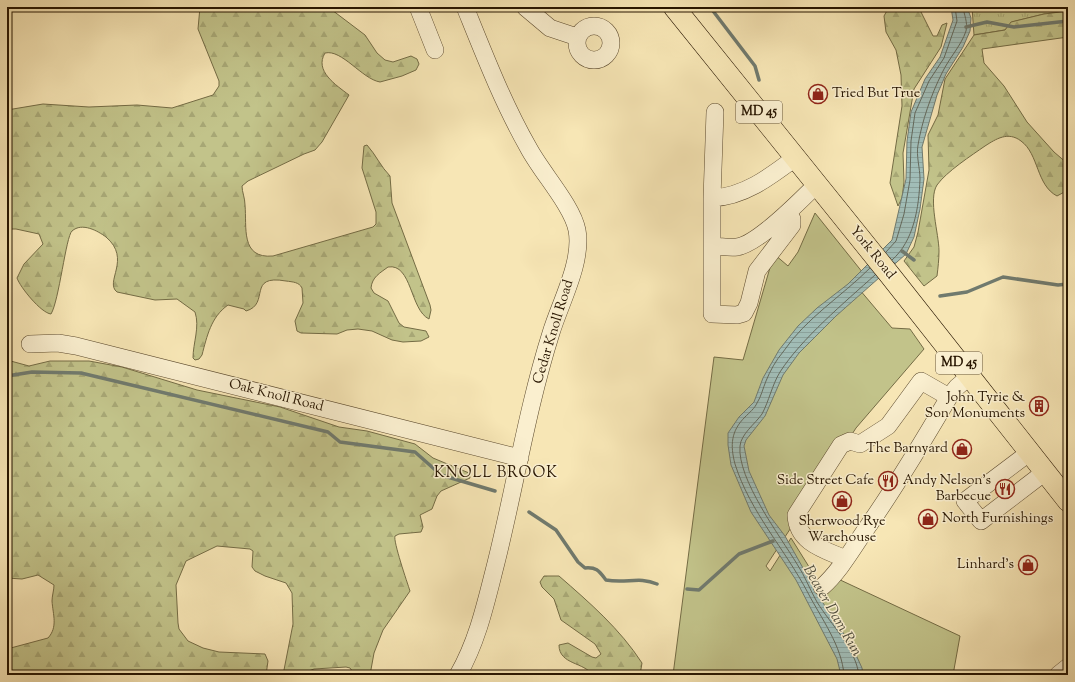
<svg xmlns="http://www.w3.org/2000/svg" width="1075" height="682" font-family="'Sorts Mill Goudy',serif">
<defs>
<pattern id="grass-tufts" width="24" height="20" patternUnits="userSpaceOnUse"><rect width="24" height="20" fill="#c2c38a"/><path d="M3 7l-1-3M5 7V3M7 7l1-3M15 17l-1-3M17 17v-4M19 17l1-3" fill="none" stroke="#a7a775"/></pattern>
<pattern id="forest-firs" width="22" height="20" patternUnits="userSpaceOnUse"><rect width="22" height="20" fill="#c2c38a"/><path d="M5 1l3.5 6h-7zM16 11l3.5 6h-7z" fill="#a7a775"/></pattern>
<pattern id="water-rules" width="6" height="5" patternUnits="userSpaceOnUse"><rect width="6" height="5" fill="#a1bdb7"/><path d="M0 2.5h6" fill="none" stroke="#8ba29c"/></pattern>
</defs>
<rect width="100%" height="100%" fill="#f7e6b5"/>
<filter id="stains"><feTurbulence type="fractalNoise" baseFrequency=".005" numOctaves="4"/><feColorMatrix values="0 0 0 0 .2 0 0 0 0 .09 0 0 0 0 .02 0 0 0 .5 -.17"/></filter>
<radialGradient id="worn" r=".72"><stop offset=".6" stop-color="#630" stop-opacity="0"/><stop offset="1" stop-color="#630" stop-opacity=".3"/></radialGradient>
<path fill="url(#grass-tufts)" stroke="#746c45" d="M972 7H1068V11L1044 14 1012 22 1005 30 974 35Z"/>
<path fill="url(#forest-firs)" stroke="#746c45" d="M200 7H328L365 35 377 53 385 60 393 62 411 56 417 59 419 64 416 70 402 76 380 82C362 79 342 49 325 53 314 71 336 85 349 95L322 142 315 150 304 154 248 181 242 186C242 192 245 198 245 205 247 227 240 259 273 256L373 227 376 224V212L362 168 364 146 367 145C376 155 381 167 390 176L392 203 430 305 431 310 429 319C410 310 412 263 388 267 380 273 372 277 371 288L374 293 388 301 399 323 404 327 426 331 429 337 421 341 403 342 392 340 372 331 358 329 347 330 337 334 301 333 297 331 295 321 303 303 302 288C299 282 293 282 286 281 246 274 271 304 246 311L244 309 228 305C211 317 207 336 202 355L199 359 195 360 193 358C193 343 200 327 195 312L177 299 155 300 117 292C104 282 132 259 106 237 98 231 82 222 72 231 66 236 59 301 51 314 41 313 20 287 17 278L24 264 43 244 39 234 16 229H7V110L43 104 89 107 137 105 172 108 213 95 219 86V81L198 29Z
M889 7 919 8 933 36H937L942 25 947 23 941 47 914 89 903 153 904 182 902 198 898 206 890 183 902 106 901 75 896 50 886 32 884 16Z
M1068 11V37L982 49 984 63 1004 86 1027 122 1054 152 1068 164V190L1057 196C1036 185 1039 154 1021 141 1008 131 996 139 985 146 972 155 946 172 937 185 928 199 939 234 939 251 939 259 938 268 937 276L924 286 904 261 914 247 918 232 929 170 928 135 938 115 945 79 974 35 1005 30 1011 22 1044 14Z
M7 360 29 366 50 361H89L122 367 197 390 280 407 339 427 367 431 415 444 433 458 469 473 470 478 441 491 437 496 432 509 420 515 423 527 421 532 399 534 395 536C393 541 407 582 410 591L383 630 374 653 370 675H355L350 668 346 667 314 669 299 675H283L293 624 292 593 286 583 265 576 255 571 252 567 253 551 250 549 217 546 186 561 176 585 178 623 179 629 188 641 203 648 219 652 265 654 268 661 266 675H26L20 673 7 675V649L48 638C58 627 53 615 52 601 52 596 54 590 54 585L38 575 22 579 7 578Z
M544 576H559C590 603 620 629 642 663L640 675H592C585 662 559 665 559 645L568 643 592 657 596 658 601 654 595 644 561 620 554 599 542 587 540 582Z"/>
<path fill="#c2c38a" stroke="#746c45" d="M815 213 863 273 854 283 892 328 910 329 924 349 856 428 766 566 770 571 791 538 821 586 836 578 960 636 953 675H673L714 357 743 360 774 254 788 266 798 252Z"/>
<path fill="url(#water-rules)" stroke="#707a6e" d="M951 7H967L971 18 970 31 963 47 946 74 937 95 922 147 924 179 920 209 914 237 906 254 836 316 799 353 783 375 765 416 746 440 744 446 749 471 769 515 785 536 821 600 852 646 862 668 863 675H841L837 659 796 580 751 512 731 465 728 445V433L739 417 754 402 763 378 779 350 798 326 817 308 848 284 892 240 906 179 907 141 911 112 925 79 940 57 953 20Z"/>
<g fill="none" stroke-linecap="round" stroke-linejoin="round">
<path stroke="#64695c" stroke-width="1" d="M886 252 896 241 904 214 910 180 911 141 915 113 929 81 944 58 957 21 955 7
M892 260C914 241 919 207 920 179 920 168 916 156 918 145 922 121 931 95 942 73 949 58 961 46 966 31 968 22 964 15 963 7
M844 675C842 646 821 618 808 593 785 549 750 512 735 464 730 445 731 431 745 417 749 413 755 408 757 403 761 397 763 388 766 381 770 371 776 360 783 352 806 318 841 297 870 268
M859 675C855 647 831 625 817 602 810 590 805 576 797 564 780 536 737 479 740 446 741 434 755 424 762 414 769 401 772 385 780 372 801 339 845 302 875 275"/>
<path stroke="#707a6e" stroke-width="3.5" d="M710 7 755 66 759 80
M966 27 987 22 1014 27 1068 21
M902 251 914 260
M940 296 967 292 1003 277 1058 285 1068 284
M7 376 32 372 81 373 328 432 340 442 415 452 441 475 495 491
M529 512 556 530 578 562 585 568C597 567 599 571 606 580 626 584 639 576 657 584
M687 589 699 590 739 554 773 541"/>
<defs>
<path id="minor" d="M418 7 435 50
M525 7 550 28 577 37
M577 43a17 17 0 1 1 34 0a17 17 0 1 1-34 0Z
M715 112 712 198V314L737 315 744 313 749 303 757 271 792 225V219L789 213
M712 198C744 197 771 176 795 158
M712 246C720 246 729 248 737 247 758 244 801 200 817 184
M30 344 58 343 76 346 520 458
M1030 452 965 501 981 521 1045 472
M846 559C825 550 797 543 796 515L841 445 850 441 860 444 888 426 921 381 949 397
M822 587C839 572 851 551 864 532 895 488 922 443 949 397L957 387 970 376
M458 675C478 640 486 602 496 563 515 487 527 409 551 333 560 303 583 262 577 230 572 205 541 172 528 147 503 103 484 54 465 7
M1058 675 1068 667"/>
<path id="major" d="M674 7 889 274 1068 501"/>
</defs>
<use href="#minor" stroke="#5b492d" stroke-width="18"/>
<use href="#major" stroke="#271500" stroke-width="22"/>
<use href="#minor" stroke="#faefcf" stroke-width="17"/>
<use href="#major" stroke="#f7e6b5" stroke-width="21"/>
</g>
<defs>
<symbol id="shop-ring" viewBox="-11 -11 22 22"><circle r="9.5" fill="#faefcf" stroke="#8f2418" stroke-width="1.5"/><path d="M-5-2.5h2.3a2.7 3.5 0 0 1 5.4 0H5L5.5 6h-11ZM-1.5-2.5h3a1.5 2.3 0 0 0-3 0Z" fill="#8f2418"/></symbol>
<symbol id="building-ring" viewBox="-11 -11 22 22"><circle r="9.5" fill="#faefcf" stroke="#8f2418" stroke-width="1.5"/><path d="M-4-6H4V6H1V3H-1V6H-4ZM-2.5-4.3h1.7v1.8h-1.7ZM.8-4.3h1.7v1.8H.8ZM-2.5-1h1.7V.8h-1.7ZM.8-1h1.7V.8H.8Z" fill="#8f2418"/></symbol>
<symbol id="restaurant-ring" viewBox="-11 -11 22 22"><circle r="9.5" fill="#faefcf" stroke="#8f2418" stroke-width="1.5"/><path d="M-5-6h1v4h1v-4h1v4h1v-4h1v5L-1.5 .5V6h-2V.5L-5-1ZM5-6V6H3V1.5H1.5Q1.5-4 5-6Z" fill="#8f2418"/></symbol>
</defs>
<g fill-rule="evenodd">
<use href="#shop-ring" x="807" y="83" width="22" height="22"/>
<use href="#building-ring" x="1028" y="395" width="22" height="22"/>
<use href="#shop-ring" x="951" y="438" width="22" height="22"/>
<use href="#restaurant-ring" x="877" y="470" width="22" height="22"/>
<use href="#restaurant-ring" x="994" y="478" width="22" height="22"/>
<use href="#shop-ring" x="831" y="490" width="22" height="22"/>
<use href="#shop-ring" x="917" y="508" width="22" height="22"/>
<use href="#shop-ring" x="1017" y="554" width="22" height="22"/>
</g>
<g text-anchor="middle" dominant-baseline="central" stroke-width="3" stroke-linejoin="round" paint-order="stroke">
<g fill="#faefcf" stroke="#66563e" stroke-width="1">
<rect x="736" y="101" width="46" height="22" rx="3"/>
<rect x="936" y="352" width="46" height="22" rx="3"/>
</g>
<g font-size="13" font-weight="bold" fill="#271500">
<text x="759" y="112">MD 45</text>
<text x="959" y="363">MD 45</text>
</g>
<g font-size="14" fill="#271500" stroke="#faefcf" text-anchor="end">
<text x="832" y="94" text-anchor="start">Tried But True</text>
<text x="1025" y="398">John Tyrie &amp;<tspan x="1025" dy="16">Son Monuments</tspan></text>
<text x="948" y="449">The Barnyard</text>
<text x="874" y="481">Side Street Cafe</text>
<text x="991" y="481">Andy Nelson's<tspan x="991" dy="16">Barbecue</tspan></text>
<text x="942" y="519" text-anchor="start">North Furnishings</text>
<text x="842" y="522" text-anchor="middle">Sherwood Rye<tspan x="842" dy="16">Warehouse</tspan></text>
<text x="1014" y="565">Linhard's</text>
</g>
<g font-size="14" fill="#271500" stroke="#faefcf">
<text transform="translate(872 253) rotate(51)">York Road</text>
<text transform="translate(554 332) rotate(-73)">Cedar Knoll Road</text>
<text transform="translate(276 396) rotate(14)">Oak Knoll Road</text>
</g>
<g font-size="15" letter-spacing="1" fill="#271500" stroke="#faefcf">
<text x="496" y="473">KNOLL BROOK</text>
</g>
<g font-size="15" font-style="italic" fill="#525040" stroke="#faefcf">
<text transform="translate(832 611) rotate(60)">Beaver Dam Run</text>
</g>
</g>
<rect width="1075" height="682" fill="none" stroke="#f7e6b5" stroke-width="24"/>
<rect x="8" y="8" width="1059" height="666" fill="none" stroke="#271500" stroke-width="2"/>
<rect x="12" y="12" width="1051" height="658" fill="none" stroke="#271500"/>
<rect width="100%" height="100%" filter="url(#stains)"/>
<rect width="100%" height="100%" fill="url(#worn)"/>
</svg>
